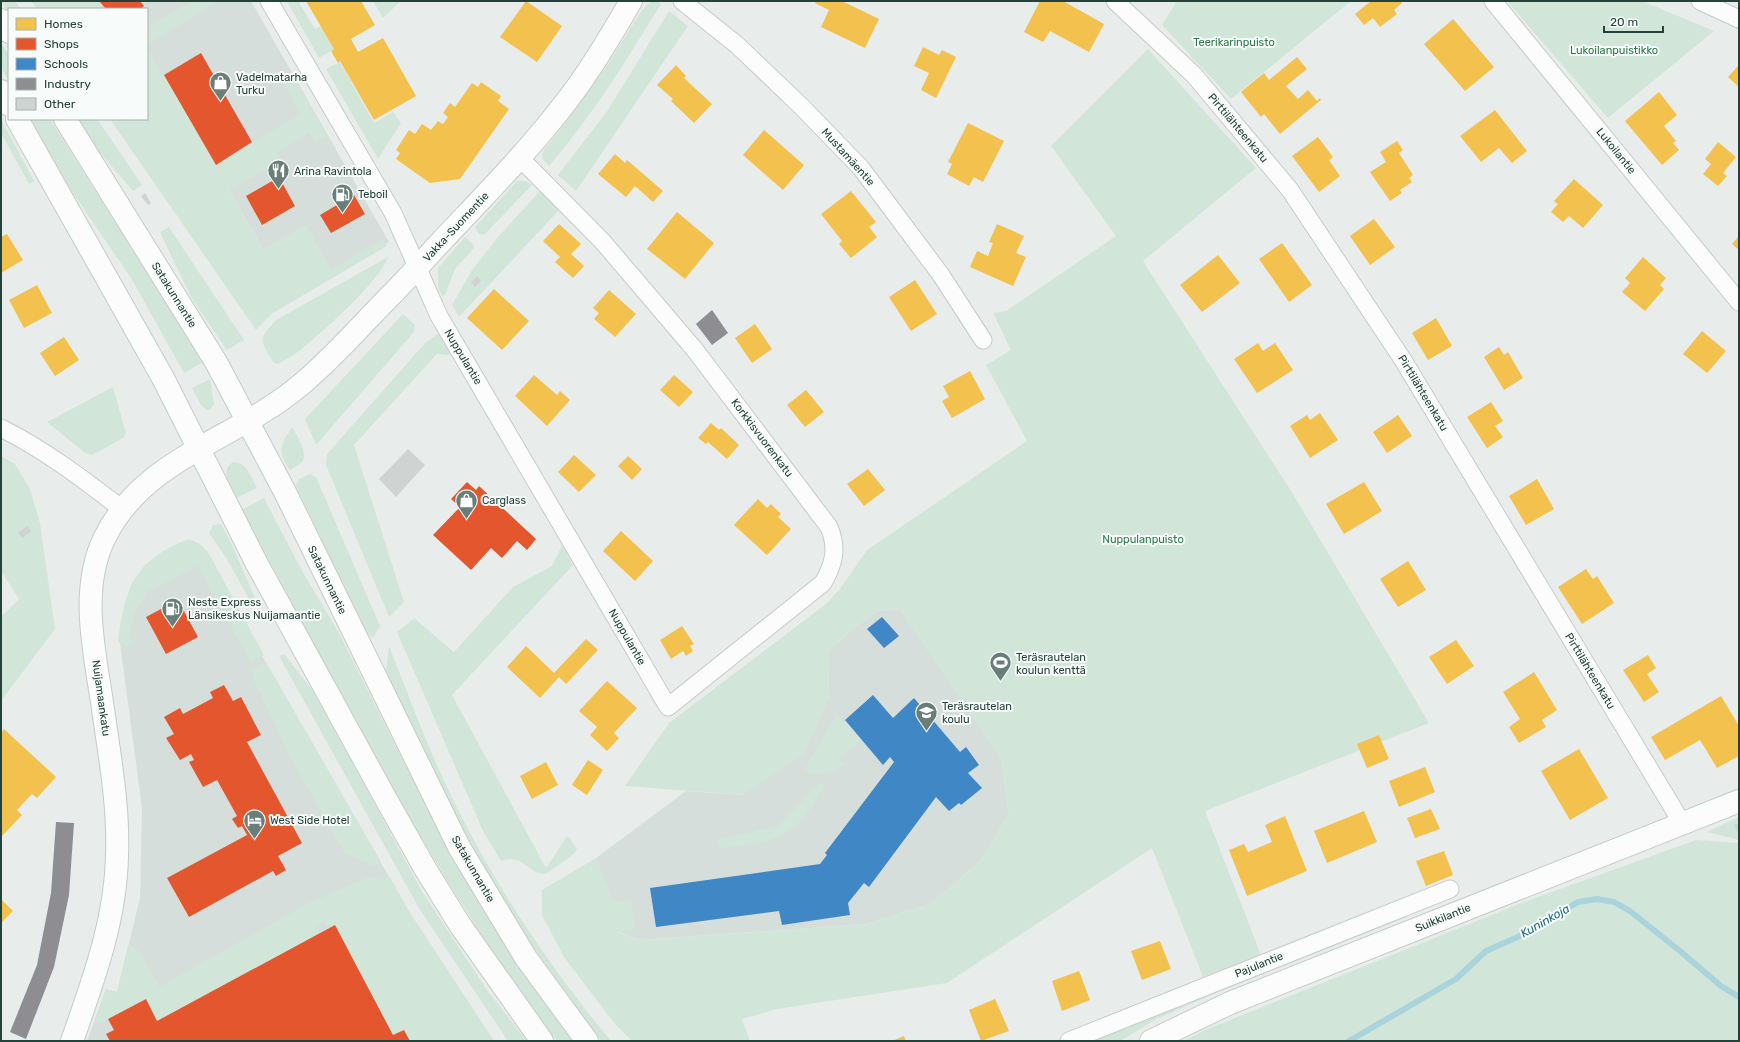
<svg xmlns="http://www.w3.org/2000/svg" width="1740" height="1042" font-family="Rubik,sans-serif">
<rect width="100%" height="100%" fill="#e8edeb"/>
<path fill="#d6dedb" d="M80 1H251L389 242 291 298 223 179 147 85V9H86Z
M198 544 408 910 494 1041H87L106 989 117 992 140 898 142 808 120 643 125 604 132 583 145 565Z
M900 609 1001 758 1009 815 980 861 932 903 867 924 640 940 617 931 596 858 686 791 743 795 829 699 828 651 855 627 878 611Z"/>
<path fill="#d1e6d8" d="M1 1H15L21 9H9V13Z
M31 1H99L105 9H37Z
M192 1H218L147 45V27Z
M287 1H298L315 29 321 26 334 49 319 58Z
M373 1H401L383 18Z
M651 1H657L661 4C626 61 592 116 549 166L542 158 543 151 566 122 608 64 642 10Z
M1177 1H1351L1231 99 1162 25Z
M1507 1H1642L1714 31 1608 118Z
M669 11 688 26 576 191 558 175 608 110Z
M1 43 9 55V82L1 68Z
M147 48 216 164 301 114 284 84 294 78 327 136 315 143 309 133 277 153 281 161 229 190 263 249 306 225 331 270 383 239 387 246 273 313 256 330 110 119H147Z
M1148 49 1256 168 1143 261 1293 494 1429 723 1205 811 1261 955 1203 977 1152 848 947 983 777 1009 742 1019 750 1041H632L615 1024 564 957 542 915V890L596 858 613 902 631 900 635 929 618 932 640 940 867 924 932 903 980 861 1009 815 1001 758 900 609 878 611 855 627 828 651 829 699 804 753 743 795 625 786 669 723 826 604 840 589 867 550 1027 441 986 365 1011 350 993 313 1006 311 1116 236 1051 146Z
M340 62 374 123 393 112 401 123 378 159 326 69Z
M1 119 34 181 29 184 1 133Z
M30 119H50L203 362 184 373 131 278 66 183Z
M77 119H97L142 185 133 191 91 142Z
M517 181H526L532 185 484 235 479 234 475 227Z
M540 191 561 208 459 317 452 305 472 270 498 237Z
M169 227 244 340 227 350 192 299 160 232Z
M465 237 473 244 474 248 455 269 445 295 442 296 438 286V268Z
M388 257C380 281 321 334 299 351 293 356 285 360 278 364L274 363C260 340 257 341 276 320Z
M403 314 415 325 414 332 316 445 305 419Z
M438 334 442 335 452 352 448 355 437 354 354 445 404 602 389 617 326 465 327 454 426 342Z
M210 379 214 404 211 409 207 410 201 405 192 388Z
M113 387 126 433 123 438 92 455 85 453 47 422Z
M292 427C297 436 310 455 301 463 298 466 293 468 290 470 277 451 280 445 292 427Z
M1 456 15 464 30 489 40 523 55 629 1 701V617L19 599 1 571Z
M233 462C246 461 252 478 257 488L236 498C230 487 219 471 233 462Z
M310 474 316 477 380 626 373 638 366 632 296 486 299 479Z
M264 498 301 569 340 635 453 860 520 968 572 1041H557C431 877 340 690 242 510Z
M221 524 232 545 255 598 250 601 227 559 209 533 213 525Z
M189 539 200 544 208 552 264 655 251 662 198 566 149 591 134 612 129 640 133 641V643L129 645H122L118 642C124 589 136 558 189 539Z
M562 545 573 565 452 695 546 868 567 836 570 838 577 849 574 854 546 874C528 875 524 853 501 861L483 831 397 632 414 618 454 652 513 587 552 566Z
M389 646C408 693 425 741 447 787 490 878 547 964 611 1041H601C588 1026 577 1009 565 992 494 896 441 789 388 682L386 669Z
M284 654 313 691 423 893 487 990 527 1041H508L419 908 279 656Z
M266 662 381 862 374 866 344 852 289 754 253 678 252 670Z
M837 714 862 740 839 758 844 764 834 772 811 774 805 769Z
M820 783H827C815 800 804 823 786 833 768 844 741 845 721 849L717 840 778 826Z
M1739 817V840L1707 832Z
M1696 840 1739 843V1041H1184L1205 1030 1524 902Z
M370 877 381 880 390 877 408 910 494 1041H410L404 1030 393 1035 335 926 329 929 323 921 316 925 320 933 157 1021 146 999 108 1021 94 1023 106 989 117 992 128 946H133L141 954 159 987 313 901Z
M1405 911 1407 917 1214 994 1157 1019 1120 1041H1086Z"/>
<path fill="#f2c14e" d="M306 1H361L375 25 351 39 358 52 383 38 416 96 374 120 340 61 338 63 331 51 334 49Z
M526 1 562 26 537 62 500 37Z
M816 1H842L879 19 865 48 821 27 829 10 815 3Z
M1040 1H1063L1104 24 1089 52 1050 31 1043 42 1024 32Z
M1371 1H1401L1402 3 1394 10 1397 14 1380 27 1373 18 1364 25 1355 14Z
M1453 19 1494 67 1465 91 1424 44Z
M923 47 939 55 942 50 956 57 936 98 921 90 929 73 914 66Z
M1297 57 1307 69 1286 86 1298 99 1308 90 1317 101 1320 98 1321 100 1280 134 1264 114 1261 117 1241 92 1264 73 1269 80Z
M676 65 686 76 684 78 712 104 694 123 671 101 673 99 657 85Z
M1739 65V87L1728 77Z
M481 82 501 96 498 101 509 109 460 179 430 183 396 159 400 153 396 150 409 130 415 134 422 124 431 130 438 121 443 124 448 117 443 113 450 103 455 107 472 83 478 87Z
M1659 92 1677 115 1664 126 1676 141 1673 143 1679 150 1662 165 1625 121Z
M1495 110 1527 151 1512 163 1499 148 1481 162 1460 136Z
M968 123 1004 141 983 182 974 177 969 186 947 174 952 164 948 162Z
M764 130 804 165 783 190 743 155Z
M1318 137 1333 157 1329 160 1340 176 1319 192 1292 156Z
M1397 141 1403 150 1399 153 1413 175 1409 178 1412 182 1400 190 1402 193 1390 201 1370 172 1386 162 1380 152Z
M1718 142 1736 157 1723 173 1727 176 1718 186 1703 174 1711 164 1705 159Z
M615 154 625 163 627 160 663 191 653 202 635 186 626 197 598 174Z
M1574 179 1603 205 1583 228 1569 216 1563 222 1551 212 1558 204 1554 201Z
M851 191 876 222 869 227 877 237 851 258 839 244 842 241 821 214Z
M677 212 714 243 685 279 647 249Z
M1374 219 1395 247 1370 265 1350 236Z
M559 224 581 244 571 254 584 266 573 278 555 262 560 257 543 241Z
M997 224 1024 236 1016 253 1026 257 1013 286 970 267 977 251 988 256 993 243 989 242Z
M7 234 23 260 1 273V237Z
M1739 236V250L1732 244Z
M1282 243 1312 285 1289 302 1259 259Z
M1218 255 1240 283 1202 312 1180 285Z
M1643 257 1666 278 1660 285 1664 289 1645 311 1622 292 1630 283 1625 278Z
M915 280 937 314 911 331 889 297Z
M37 285 52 313 24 328 9 300Z
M494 289 529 321 502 350 467 318Z
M609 290 636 314 615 337 594 319 599 313 593 308Z
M1436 318 1452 346 1428 360 1412 333Z
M755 324 772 349 752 363 735 338Z
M1702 331 1726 351 1707 373 1683 354Z
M64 337 79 360 55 376 40 353Z
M1258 343 1263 351 1275 343 1293 370 1257 393 1234 359Z
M1499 347 1504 355 1508 352 1523 378 1504 390 1484 357Z
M970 371 985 399 952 418 942 401 949 397 943 386Z
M534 375 557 395 560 391 570 400 547 426 515 396Z
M674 375 693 392 679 407 660 390Z
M806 390 824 412 805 427 787 405Z
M1491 402 1503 421 1495 426 1503 437 1487 448 1467 417Z
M1320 413 1338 440 1310 458 1290 426 1307 415 1310 420Z
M1398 415 1412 436 1387 453 1373 432Z
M711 423 719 430 721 428 739 445 727 459 708 442 706 444 698 438Z
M574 455 596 475 579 492 558 472Z
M628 456 642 469 632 480 618 466Z
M868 469 885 490 864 506 847 484Z
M1537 479 1554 509 1526 525 1509 496Z
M1364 482 1382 511 1344 534 1326 504Z
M758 499 767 508 771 504 781 514 778 517 791 529 767 555 734 525Z
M621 531 653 561 635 581 603 551Z
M1408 561 1426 590 1398 607 1380 579Z
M1586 569 1593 579 1597 576 1614 603 1582 624 1558 587Z
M682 626 694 644 690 646 693 651 686 656 683 651 671 659 660 640Z
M586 639 598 650 566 684 559 677 540 698 507 667 526 646 554 673Z
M1456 640 1474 666 1447 684 1429 657Z
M1648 655 1656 668 1647 674 1659 692 1644 702 1623 670Z
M1534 672 1557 710 1542 720 1546 727 1519 743 1509 727 1520 719 1503 692Z
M607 681 637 708 614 733 619 738 607 751 590 735 597 727 579 711Z
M1721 696 1739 726V756L1717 768 1700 740 1665 760 1651 737Z
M4 729 56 777 37 798 32 794 17 810 22 815 1 837V733Z
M1379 735 1389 759 1367 768 1357 744Z
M1579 749 1608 798 1570 820 1541 771Z
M588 760 603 770 587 795 572 785Z
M546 762 558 785 532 799 520 776Z
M1425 767 1435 792 1399 807 1389 781Z
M1431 809 1440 829 1415 838 1407 818Z
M1364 811 1377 842 1327 863 1314 831Z
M1285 816 1307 871 1247 896 1229 850 1244 844 1248 852 1272 842 1265 825Z
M1444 851 1453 875 1426 886 1416 861Z
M1 899 13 911 1 923Z
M1160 941 1171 969 1142 980 1131 951Z
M1079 971 1090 1000 1062 1011 1052 981Z
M995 999 1009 1031 981 1041 969 1010Z
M904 1036 906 1041H892Z"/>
<path fill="#e4572e" d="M99 1H140L144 6 141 9H106Z
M201 53 252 142 216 165 164 75Z
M279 177 295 206 262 225 246 196Z
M354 195 365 214 331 233 320 215Z
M467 482 476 490 479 486 536 539 527 550 517 541 502 558 491 548 471 570 433 535 460 507 451 499Z
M178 600 198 637 166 654 146 617Z
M224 685 233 701 241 697 261 735 247 742 302 843 278 856 286 870 276 876 273 871 189 917 167 878 247 835 242 826 238 828 232 819 237 816 217 780 203 787 189 762 194 760 191 754 180 760 166 738 174 734 164 717 180 708 183 714 213 698 210 692Z
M335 925 393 1035 404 1030 410 1041H110L106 1034 114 1030 108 1019 146 999 157 1021Z"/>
<path fill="#3f88c5" d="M882 617 899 636 884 648 867 629Z
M873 695 893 718 914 698 960 752 966 747 979 765 968 773 982 788 961 805 959 803 949 811 936 797 869 887 864 883 848 903 850 915 782 925 779 911 656 927 650 888 820 864 827 855 825 853 894 762 890 757 883 765 845 720Z"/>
<path fill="#8d8d92" d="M712 310 728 333 712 345 696 324Z
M56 822 74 823 69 895 54 967 26 1039 10 1032 37 965 51 893Z"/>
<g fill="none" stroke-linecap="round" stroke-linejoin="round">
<path stroke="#a9d4db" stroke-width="6" d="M1349 1041 1456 979 1486 951 1529 932 1578 902 1597 899 1614 902 1630 911 1680 951 1721 986 1739 997"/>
</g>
<path fill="#cfd4d2" d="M145 193 151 203 148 205 141 196Z
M477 276 481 281 475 287 471 282Z
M408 449 425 465 396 497 379 479Z
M28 526 31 532 22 538 18 532Z
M1739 823V831L1737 832 1734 825Z"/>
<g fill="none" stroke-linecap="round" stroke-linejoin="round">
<defs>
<path id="street" d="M269 1 393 213 439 316 668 707 823 583C834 564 838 548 829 527L695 350 603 242 520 158
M682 1 737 45 802 107 861 168 941 275 983 340
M1115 1 1194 75 1290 190 1403 360 1682 823
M1493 1 1739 302
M1700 1 1739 19
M1 428C45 450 83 479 122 509
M1069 1041 1450 889"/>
<path id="secondary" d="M1 20 9 32
M1 91 9 105
M17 119 163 378 257 564 382 792 426 870 460 925 542 1041
M65 119 216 362 285 492 459 847 526 958 587 1041
M72 1041C93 981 116 920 117 855 119 804 109 753 102 702 94 650 80 589 104 539 142 459 234 440 298 387 323 367 344 344 367 320 390 296 414 272 437 246 482 198 529 151 569 98 592 68 612 34 631 1
M1151 1041 1230 1003 1739 801"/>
</defs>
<use href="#street" stroke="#c5cac8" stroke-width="19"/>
<use href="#secondary" stroke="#c3cbc8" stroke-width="24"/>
<use href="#street" stroke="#fcfcfc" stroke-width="17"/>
<use href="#secondary" stroke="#fcfcfc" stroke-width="22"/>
</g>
<defs>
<symbol id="shop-pin" viewBox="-11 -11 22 30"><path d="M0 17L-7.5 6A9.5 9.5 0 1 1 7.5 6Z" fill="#697e78" stroke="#f7fbf9"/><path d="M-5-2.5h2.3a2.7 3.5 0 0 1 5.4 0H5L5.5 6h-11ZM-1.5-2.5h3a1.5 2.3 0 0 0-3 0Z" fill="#fff"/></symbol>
<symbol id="restaurant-pin" viewBox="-11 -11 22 30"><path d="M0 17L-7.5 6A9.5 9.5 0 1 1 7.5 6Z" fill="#697e78" stroke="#f7fbf9"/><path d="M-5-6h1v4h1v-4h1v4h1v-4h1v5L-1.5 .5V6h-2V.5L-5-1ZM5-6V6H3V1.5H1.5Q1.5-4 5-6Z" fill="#fff"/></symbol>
<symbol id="fuel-pin" viewBox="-11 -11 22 30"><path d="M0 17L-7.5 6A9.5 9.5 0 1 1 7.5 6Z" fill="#697e78" stroke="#f7fbf9"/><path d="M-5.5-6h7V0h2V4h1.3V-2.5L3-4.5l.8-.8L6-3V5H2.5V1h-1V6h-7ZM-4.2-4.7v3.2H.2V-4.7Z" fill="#fff"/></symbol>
<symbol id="stadium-pin" viewBox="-11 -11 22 30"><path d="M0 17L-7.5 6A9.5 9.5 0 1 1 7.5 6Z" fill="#697e78" stroke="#f7fbf9"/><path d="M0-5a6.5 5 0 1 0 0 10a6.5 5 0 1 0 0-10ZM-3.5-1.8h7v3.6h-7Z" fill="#fff"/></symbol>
<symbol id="school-pin" viewBox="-11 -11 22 30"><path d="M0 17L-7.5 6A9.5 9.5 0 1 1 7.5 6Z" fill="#697e78" stroke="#f7fbf9"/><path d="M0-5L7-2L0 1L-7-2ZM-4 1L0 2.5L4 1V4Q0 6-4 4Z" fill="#fff"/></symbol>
<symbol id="hotel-pin" viewBox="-11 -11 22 30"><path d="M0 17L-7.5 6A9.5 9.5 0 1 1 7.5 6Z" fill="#697e78" stroke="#f7fbf9"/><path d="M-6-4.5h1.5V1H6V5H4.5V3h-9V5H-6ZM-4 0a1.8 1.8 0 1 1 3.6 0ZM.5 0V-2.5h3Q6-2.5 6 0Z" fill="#fff"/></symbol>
</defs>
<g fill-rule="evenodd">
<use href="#shop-pin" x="208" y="70" width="25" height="34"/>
<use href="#restaurant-pin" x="266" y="158" width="25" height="34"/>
<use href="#fuel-pin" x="330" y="182" width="25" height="34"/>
<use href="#shop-pin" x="454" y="488" width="25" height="34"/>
<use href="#fuel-pin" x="160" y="596" width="25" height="34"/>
<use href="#stadium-pin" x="988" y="650" width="25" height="34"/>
<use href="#school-pin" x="914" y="700" width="25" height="34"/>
<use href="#hotel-pin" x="242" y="808" width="25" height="34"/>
</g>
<g text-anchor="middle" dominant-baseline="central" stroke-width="4" stroke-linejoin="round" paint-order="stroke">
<g font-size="11" fill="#2d7a4b" stroke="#f7fbf9">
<text x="1234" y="42">Teerikarinpuisto</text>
<text x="1614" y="50">Lukoilanpuistikko</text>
<text x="1143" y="539">Nuppulanpuisto</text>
</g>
<g font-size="11" fill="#24423a" stroke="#f7fbf9" text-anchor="start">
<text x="236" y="77">Vadelmatarha<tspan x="236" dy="13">Turku</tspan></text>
<text x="294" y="171">Arina Ravintola</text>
<text x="358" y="194">Teboil</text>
<text x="482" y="500">Carglass</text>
<text x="188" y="602">Neste Express<tspan x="188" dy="13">Länsikeskus Nuijamaantie</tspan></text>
<text x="1016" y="657">Teräsrautelan<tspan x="1016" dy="13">koulun kenttä</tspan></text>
<text x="942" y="706">Teräsrautelan<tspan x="942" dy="13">koulu</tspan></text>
<text x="270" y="820">West Side Hotel</text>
</g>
<g font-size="11" fill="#24423a" stroke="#f7fbf9">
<text transform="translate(1238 128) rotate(50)">Pirttilähteenkatu</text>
<text transform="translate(1616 151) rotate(51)">Lukoilantie</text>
<text transform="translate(848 157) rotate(48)">Mustamäentie</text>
<text transform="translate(456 227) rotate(-47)">Vakka-Suomentie</text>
<text transform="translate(174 295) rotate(58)">Satakunnantie</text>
<text transform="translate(463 357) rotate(59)">Nuppulantie</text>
<text transform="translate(1423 393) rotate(59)">Pirttilähteenkatu</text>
<text transform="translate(762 438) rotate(53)">Korkkisvuorenkatu</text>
<text transform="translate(327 580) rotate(64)">Satakunnantie</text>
<text transform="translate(627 637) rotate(60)">Nuppulantie</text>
<text transform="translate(1590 671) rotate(59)">Pirttilähteenkatu</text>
<text transform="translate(101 698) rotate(82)">Nuijamaankatu</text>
<text transform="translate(473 869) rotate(60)">Satakunnantie</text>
<text transform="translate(1443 918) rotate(-22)">Suikkilantie</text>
<text transform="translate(1259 965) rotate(-22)">Pajulantie</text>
</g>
<g font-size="12" font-style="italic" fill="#1c6f80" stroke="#f7fbf9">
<text transform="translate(1545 921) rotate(-30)">Kuninkoja</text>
</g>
</g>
<rect width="1740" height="1042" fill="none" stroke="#24423a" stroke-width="4"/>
<rect x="8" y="8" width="140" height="112" fill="#f7fbf9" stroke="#a3b1ad"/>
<rect x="16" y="18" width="20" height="12" fill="#f2c14e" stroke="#a3b1ad"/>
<text x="44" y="28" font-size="12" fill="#24423a">Homes</text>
<rect x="16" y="38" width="20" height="12" fill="#e4572e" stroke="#a3b1ad"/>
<text x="44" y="48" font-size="12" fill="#24423a">Shops</text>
<rect x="16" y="58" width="20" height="12" fill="#3f88c5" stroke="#a3b1ad"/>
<text x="44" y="68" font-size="12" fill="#24423a">Schools</text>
<rect x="16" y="78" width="20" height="12" fill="#8d8d92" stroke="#a3b1ad"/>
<text x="44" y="88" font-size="12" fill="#24423a">Industry</text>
<rect x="16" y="98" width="20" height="12" fill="#cfd4d2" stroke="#a3b1ad"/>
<text x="44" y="108" font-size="12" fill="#24423a">Other</text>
<path d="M1604 26v6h59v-6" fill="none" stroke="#24423a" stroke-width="2"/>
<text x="1610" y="26" font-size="12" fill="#24423a" stroke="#f7fbf9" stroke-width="3" paint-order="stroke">20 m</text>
</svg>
